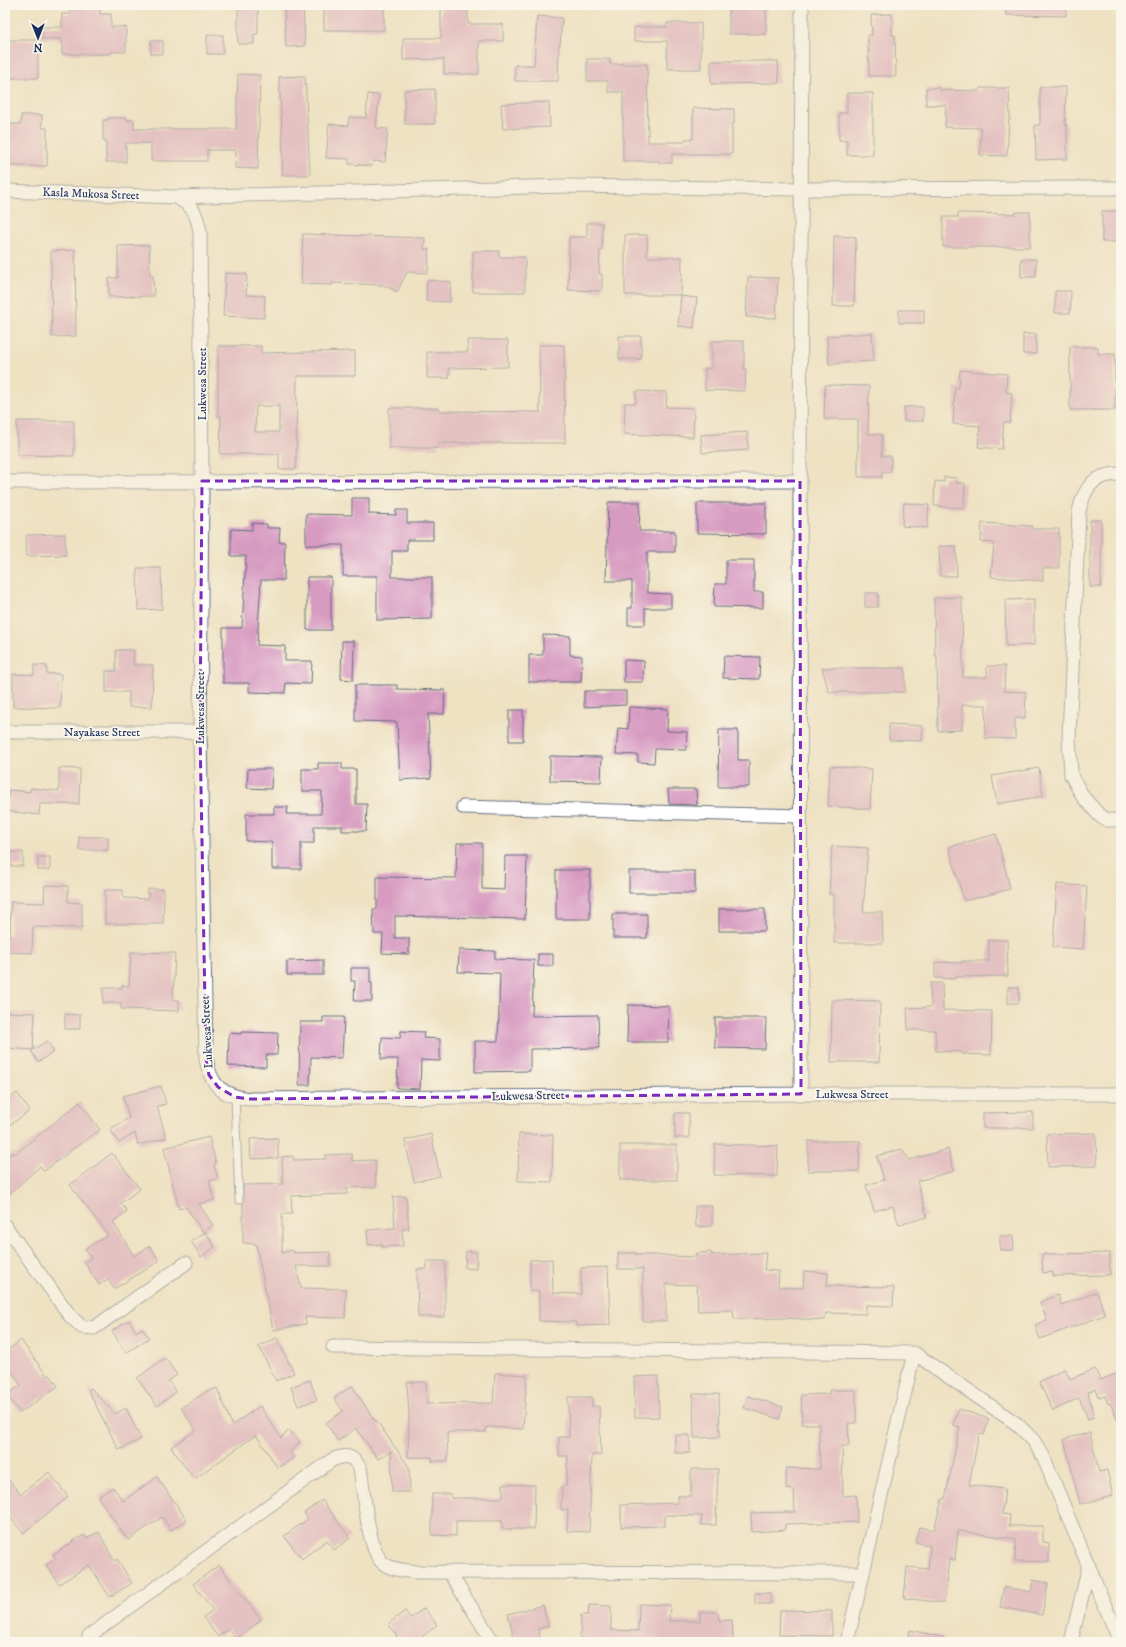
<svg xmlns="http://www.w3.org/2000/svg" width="1126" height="1647" font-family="'IM FELL DW Pica',serif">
<rect width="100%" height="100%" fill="#fbf7ec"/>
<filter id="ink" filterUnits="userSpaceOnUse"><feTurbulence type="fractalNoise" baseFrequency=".025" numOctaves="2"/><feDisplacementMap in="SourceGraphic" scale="8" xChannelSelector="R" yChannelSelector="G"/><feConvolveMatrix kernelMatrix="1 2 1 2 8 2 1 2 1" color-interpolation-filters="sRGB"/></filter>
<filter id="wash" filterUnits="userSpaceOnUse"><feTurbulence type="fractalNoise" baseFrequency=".012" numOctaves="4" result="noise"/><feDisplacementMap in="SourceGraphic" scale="16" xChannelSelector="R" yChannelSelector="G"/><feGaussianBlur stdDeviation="0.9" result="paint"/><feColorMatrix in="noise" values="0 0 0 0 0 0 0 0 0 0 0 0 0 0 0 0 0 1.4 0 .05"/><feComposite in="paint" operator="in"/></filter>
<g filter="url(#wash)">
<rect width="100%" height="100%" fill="#eee2c3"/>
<g id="blocks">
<path fill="#d79ac1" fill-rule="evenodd" d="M70 5H100V14H111V27H126V52H111V54H62V39H42V27H62V14H70Z
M238 5H258V34H254V44H238Z
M284 5H303L305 46 286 47Z
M324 5H384V30H324Z
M441 5H468V24H503V41H479V74H444V59L403 60V38H441Z
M729 5H766V34H729Z
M1006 5H1066V16L1006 15Z
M892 14V35H895L896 76H869L868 35H872L871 15Z
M537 16 562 18 560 45H559L558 81H515V65H534Z
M667 23H701V69H667V41H634V27H667Z
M207 35H223V54H207Z
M5 40H38V78H5Z
M151 41H163V54H151Z
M587 59H610V64H647L648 142H685V139H693V108L734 109V124H732V154H672V163H659V161H623V92H608V81H587Z
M711 61H778L779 83 711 84Z
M238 74 260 75 258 169 235 168 236 150H207V161H151V143H126V162H106V140H103V120H108V118H127V120H134V129H236Z
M305 76 310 175H282L283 152 279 77Z
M1040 87H1066L1065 125H1067V159L1036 160 1035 125H1040Z
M926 88H940V90L980 91V88H1009L1010 119H1009L1007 156 980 155 981 128 945 127 946 105H926Z
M435 89V124H405L404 90Z
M847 93H873V155H847V140H839V113H847Z
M368 94 379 95 376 128 388 129 385 162 373 161 372 166 349 164V159L326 158 329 124 348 126 349 117 366 118Z
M549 102 550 127 503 129 501 104Z
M21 115H42V128H47V166H5V124H21Z
M1102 211H1121V242H1102Z
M1016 212H1030V247H943V217H958V213L1016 214Z
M587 223H602V249H600L599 274H602V291L568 290 569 237H587Z
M303 234 425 238 424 249H429L428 273 407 272 397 292 384 285 332 283V285L301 284Z
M625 235H647V257H682L681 295H625Z
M834 236 856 237 854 306H833Z
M149 245 150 276H153L154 296 109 297V278H118V246Z
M75 250 76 336 52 337 51 251Z
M473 251H499V257H525V292H473Z
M1021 259H1036V277H1021Z
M225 273 247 274 246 295 265 296 264 318 223 316Z
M748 277 778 278 776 318 746 317Z
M427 280 451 282 450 302 426 301Z
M1055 291H1071L1070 313H1055Z
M681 296 697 298 694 328 678 326Z
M899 310H924V323H899Z
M872 333 874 361 829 364 827 336Z
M1023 334H1036V354H1023Z
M619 336H641V359H619Z
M467 340H508V367L449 368V378H427V352H468Z
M712 341H744V369H746L745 391 705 390V368H712Z
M539 345H564L565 443H438V448H389V408H439V411L540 412Z
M218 346H261V353L355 351V376H297L296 469H279V454H220L221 416H218ZM256 406H279V432H255Z
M1070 347H1098V354H1115V410H1070Z
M960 370 1007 374 1006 392 1012 393 1010 423 1004 422 1002 449 978 447 980 426 953 424 955 387 959 388Z
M825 385 869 386 868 434H882V456H891V472H882V477H858V419H824Z
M636 391 667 392 666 407 694 408 693 437 624 434 625 403H636Z
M904 407H923V421H904Z
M17 421H74V456L17 455Z
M747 432 748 450 702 453 701 435Z
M944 477 957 478 956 483H965L964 508 934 506 935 481 944 482Z
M352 498H369V514L396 515V510H407V523H433V540H407V551H392V577H432V619L377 620V576H343V545H306V514L352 515Z
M608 502H640L639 531H675V552H647V591H648V593L671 594V608H645V625H628V608H632V581H606Z
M697 503H766V534L697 533Z
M904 503 929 505 927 528 902 526Z
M1090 520H1101V587H1090Z
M252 523 267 524V528H280L279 542H285L284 580H261L257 645 285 646V661H312L311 684 286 683 285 693 249 692V683H223V628H242L246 556H231V529L252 530Z
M982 523 1032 526V529H1059V568H1043V581L991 577 994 543 981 542Z
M65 534 66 555 27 556 26 535Z
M939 546H956L957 576H940Z
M726 560H754V592H763V608L714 607 715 584H726Z
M137 568H161L162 609 138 610Z
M307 577H331V630H307Z
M865 593H878V607H865Z
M962 597 963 677H987V666H1005L1004 691 1026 692 1025 718H1015V739L985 738 986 705H962V730L938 731 937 656H935L934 598Z
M1034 599V645L1006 646 1005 600Z
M543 635 570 636V655L582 656 581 682H529V655H543Z
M342 641H354L353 680 341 679Z
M116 650H134L133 665H153L152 707H129V692H106V671H116Z
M724 656 760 657 759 679 723 678Z
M624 660 644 661 643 682H624Z
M34 665 47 666V674H61L60 708 13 707V674L34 675Z
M822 668H905V692H829Z
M355 685H397V689L445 690 444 714H428L431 778 400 780 397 722 355 721Z
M584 691H626V705L584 707Z
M629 707 668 709 667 731 687 732 686 750 655 749 654 763 638 762V755L616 754 618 728 628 729Z
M509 710H523V741H509Z
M889 724 923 726 922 741 889 740Z
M719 730H738V760H749V787H718Z
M550 756 602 757 601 782 550 781Z
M318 763H342V769H356V804H367L366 831H342V826H314V843H301V869H272V842L246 841V814H274V807H288L287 814H321L322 791H302V769H318Z
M830 766 872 769 870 809 828 806Z
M59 768 80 769 79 804H40L39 815 6 811 9 790 30 792 31 788 59 791Z
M1039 768 1043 796 997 804 992 776Z
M248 769H272L271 789 247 788Z
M668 789H696L697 805 669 804Z
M996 834 1010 889 964 901 949 847Z
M79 837H108V850H79Z
M457 843H482V889L504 890 505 856H527L525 919 395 916V938H409V954L382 953 383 934H374L373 909H377V877L456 878Z
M832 846 868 848 863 912H882L883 943H834V894H829Z
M5 852H23V866H5Z
M38 857H50V870H38Z
M556 870H590V919H556Z
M629 871H695V893H629Z
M1057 884 1087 886 1083 949 1053 947Z
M45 885 68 886V902L82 903V928L33 927 32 953 5 952V936H10L11 902 44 903Z
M148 889H164L163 924H105V890H123V898L148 899Z
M719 909H765V931H719Z
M613 914H647V938H613Z
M989 940H1007L1008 976 955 977V979L935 978V962L962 963V961H989Z
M459 950 495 951V959L534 960 532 1016 598 1015 599 1048 530 1049V1071L475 1072V1041H498L500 973 458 972Z
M131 952 175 953 173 1000H179V1011L121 1009V1003H103V988H122V985L129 986Z
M538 954H553V966H538Z
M323 960V975H287V961Z
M351 968H370V983H372V1001H354L355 981H351Z
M930 983H942L943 1010 992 1011 991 1055 962 1054V1052L936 1051 935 1030H908L907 1008 931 1007Z
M1008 987H1019V1003H1008Z
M832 1000 880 1001 879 1062H831Z
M628 1005 669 1006 668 1042H627Z
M5 1012 35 1013 33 1050 5 1048Z
M65 1014 80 1015V1029H65Z
M323 1017H344L342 1058 311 1057 310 1085H299L300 1022H323Z
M715 1018H766L765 1049 715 1048Z
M401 1031 424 1032 423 1038 440 1039V1061L421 1060 420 1089 397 1088 398 1059H381L382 1037 400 1038Z
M241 1032 278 1033 277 1055H266V1067L228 1066 229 1033 241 1034Z
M47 1041 54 1052 38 1062 31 1051Z
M161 1086 166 1104 157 1106 166 1138 138 1145 135 1133 119 1143 110 1129 129 1118 123 1096Z
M17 1093 30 1111 5 1128V1101Z
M80 1102 100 1130 77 1146 44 1171 40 1166 5 1198V1159L13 1152 15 1154Z
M1033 1112V1128H983V1113Z
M675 1113H689V1138H675Z
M1096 1133 1097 1166 1048 1167 1047 1134Z
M431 1134 440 1176 414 1182 405 1140Z
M519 1134 553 1135 552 1182 518 1181Z
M209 1137 216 1163 214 1164 218 1179 209 1181 214 1200 199 1204 213 1225 203 1232 186 1207 179 1209 164 1148Z
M278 1138V1158L251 1159 250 1139Z
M808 1141H860L859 1171H808Z
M715 1144 778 1146 777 1176 714 1175Z
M620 1145H677V1180H620Z
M902 1149 909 1160 948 1149 954 1171 917 1181 927 1217 899 1225 893 1206 874 1211 866 1185 884 1180 877 1156Z
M112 1153 140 1189 121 1203 127 1211 113 1222 134 1256 150 1246 159 1261 114 1289 108 1279 99 1285 84 1262 91 1258 85 1249 108 1235 70 1185Z
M352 1154V1161L375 1160 376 1187 347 1188V1194L291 1196 292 1214H282V1253L293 1250 294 1253 330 1252V1266H296L301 1288 346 1289 345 1318 305 1317 306 1324 273 1330 256 1244 243 1243V1185L283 1184 282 1157 293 1156 294 1160 325 1159V1155Z
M406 1196 409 1229H402L403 1246 382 1247V1244L368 1245 367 1230 395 1228 393 1197Z
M695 1206H712V1226L696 1227Z
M206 1232 215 1247 201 1257 191 1241Z
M1000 1236H1013L1014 1250H1000Z
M466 1251 477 1252 476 1269 465 1268Z
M711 1252 712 1255 766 1253 764 1270 779 1271 778 1287 803 1288 804 1271 828 1273 827 1286 894 1287 893 1306 866 1305V1314L826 1313 825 1320 783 1318 734 1319 733 1310 698 1311 697 1285 666 1284V1321H643V1269H618V1253H636V1255H669V1256L696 1257V1253Z
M1110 1253V1275L1053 1276V1272L1043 1273 1042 1254Z
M552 1259 553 1293 581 1294V1268L608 1267 610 1325 576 1326V1322L539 1321V1291H530V1260Z
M427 1261H445V1317H418L417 1269H427Z
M1097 1292 1105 1315 1040 1339 1035 1325 1047 1320 1040 1302 1058 1295 1061 1305Z
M129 1320 136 1332 142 1328 149 1338 126 1353 112 1331Z
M277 1338 294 1373 276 1381 259 1346Z
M21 1340 47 1376 50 1375 58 1386 20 1413 7 1395 21 1385 5 1362V1352Z
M165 1358 177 1375 168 1381 176 1392 157 1406 137 1378Z
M1065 1369 1070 1379 1095 1369 1100 1380 1121 1372V1427L1110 1403 1108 1404 1105 1396 1099 1398 1095 1389 1088 1392 1094 1417 1088 1419 1079 1398 1053 1411 1039 1382Z
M495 1373 527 1375 523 1429 486 1427V1432H447L448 1461H432V1457H408L409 1416 407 1382H426L427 1404 493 1403Z
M658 1376 659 1417H635L634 1377Z
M310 1380 317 1400 298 1406 291 1387Z
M352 1386 375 1421 376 1420 409 1467 410 1492H392L391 1451 378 1459 356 1428 338 1441 326 1423 343 1411 334 1398Z
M91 1388 115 1414 126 1408 141 1439 119 1450 88 1390Z
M217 1388 232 1425 260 1406 281 1438 289 1430 300 1442 290 1452 294 1457 278 1468 256 1435 194 1479 171 1447 196 1430 181 1408 206 1392Z
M829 1390H856V1423H848L849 1446H842L843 1496 856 1495 857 1522 785 1524V1530L752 1532 751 1513 795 1512 794 1490 786 1489V1468L820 1469 819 1424H802L801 1395 829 1394Z
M693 1394H719L720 1437 694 1438Z
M748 1396 783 1407 779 1419 744 1408Z
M568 1397H592V1406H599L601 1455H592L589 1532 567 1531 568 1510H561L562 1486H566L568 1456H559V1437H569Z
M959 1409 989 1419 984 1435 979 1434 969 1485 1005 1489 1002 1514 1010 1515 1009 1526H1043V1542L1049 1543V1562L1015 1561 1016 1539 958 1531 955 1560 949 1559 944 1603 904 1598 907 1567 928 1569 930 1546 915 1542 919 1527 934 1530 942 1499H945L960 1427 953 1425Z
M1090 1433 1099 1472 1107 1470 1113 1496 1080 1504 1064 1439Z
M675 1435H690V1453H675Z
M691 1469H718L716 1525H701L702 1516 665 1515V1526L621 1527V1505L678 1503V1496H691Z
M49 1472 68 1497 23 1533 5 1510V1476L21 1494Z
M157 1477 187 1520 171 1530 162 1517 128 1540 98 1497 113 1487 123 1501Z
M503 1484 535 1485 534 1529H502V1521H456V1536L432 1535V1494H451V1498H503Z
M322 1500 350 1538 334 1550 327 1540 302 1559 284 1536 308 1519 304 1513Z
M99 1532 114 1561 117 1559 132 1583 110 1597 89 1565 59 1584 46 1565 56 1559 53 1555 73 1542 72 1541 85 1535 86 1538Z
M219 1565 261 1620 236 1639 228 1629 218 1637 203 1617 213 1610 193 1584Z
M1033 1580 1048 1583 1042 1615 1000 1607 1004 1587 1031 1592Z
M755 1593H771V1604H755Z
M639 1604 670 1605 669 1621H700V1612H718L719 1621 732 1620 733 1642H587V1639H580L581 1615H588L589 1605 611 1606V1630L638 1631Z
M543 1605 548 1626 538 1629 541 1642H515L508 1614Z
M424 1608 437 1625 415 1642H389L397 1636 388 1624 405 1611 411 1618Z
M780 1610 832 1611V1636L779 1635Z
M910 1630 943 1637 942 1642H908Z"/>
</g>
</g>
<g filter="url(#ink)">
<use href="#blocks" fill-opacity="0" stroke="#656e81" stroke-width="1"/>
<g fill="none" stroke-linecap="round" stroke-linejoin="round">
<defs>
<path id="lane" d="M235 1097 239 1200"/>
<path id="street" d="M5 191 176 197 564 186 800 189 1121 188
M176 197C194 207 196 212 200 231L202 481 200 732 206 1059C211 1086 221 1095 249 1099L801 1094H1121
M1121 474C1094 474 1085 486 1079 511L1069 737 1071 775 1083 797 1100 816 1107 820H1121
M5 482 800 481
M5 732H200
M463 807 800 816
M801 1094 800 481 802 5
M5 1226 71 1317 82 1327 94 1328 186 1263
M333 1347 914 1353 1017 1424 1033 1440 1043 1456 1120 1642
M449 1572 493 1642
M89 1636 332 1460C346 1454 352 1455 360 1468 364 1491 367 1542 380 1560 388 1570 404 1570 415 1572L863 1573
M847 1642 914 1353
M1071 1642 1089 1566"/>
</defs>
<use href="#lane" stroke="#656e81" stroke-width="9"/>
<use href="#street" stroke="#656e81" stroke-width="15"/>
<use href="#lane" stroke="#fff" stroke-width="7"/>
<use href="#street" stroke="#fff" stroke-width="13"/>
</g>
</g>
<path d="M0 0H1126V1647H0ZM202 481H800L801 1094 249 1099 235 1097 218 1087 209 1075 206 1059 200 732Z" fill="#eee2c3" fill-opacity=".55" fill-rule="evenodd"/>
<path fill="none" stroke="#7b2cbf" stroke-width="3" stroke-dasharray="8 5" stroke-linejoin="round" d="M202 481H800L801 1094 249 1099 235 1097 218 1087 209 1075 206 1059 200 732Z"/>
<g text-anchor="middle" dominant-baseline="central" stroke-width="3.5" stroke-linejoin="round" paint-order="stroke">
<g font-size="12" fill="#1b2f5e" stroke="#fbf7ec">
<text transform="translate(91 194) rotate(2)">Kasla Mukosa Street</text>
<text transform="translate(202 384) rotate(-90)">Lukwesa Street</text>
<text transform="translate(200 708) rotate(-90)">Lukwesa Street</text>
<text x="102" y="732">Nayakase Street</text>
<text transform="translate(207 1032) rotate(-93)">Lukwesa Street</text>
<text x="852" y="1094">Lukwesa Street</text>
<text transform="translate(528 1096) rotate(-1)">Lukwesa Street</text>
</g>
</g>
<rect width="1126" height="1647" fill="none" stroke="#fbf7ec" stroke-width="20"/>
<g transform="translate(38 38) rotate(180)" stroke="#fbf7ec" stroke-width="3" paint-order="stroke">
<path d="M0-3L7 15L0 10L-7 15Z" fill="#1b2f5e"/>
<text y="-6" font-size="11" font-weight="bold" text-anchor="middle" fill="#1b2f5e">N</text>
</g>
</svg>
